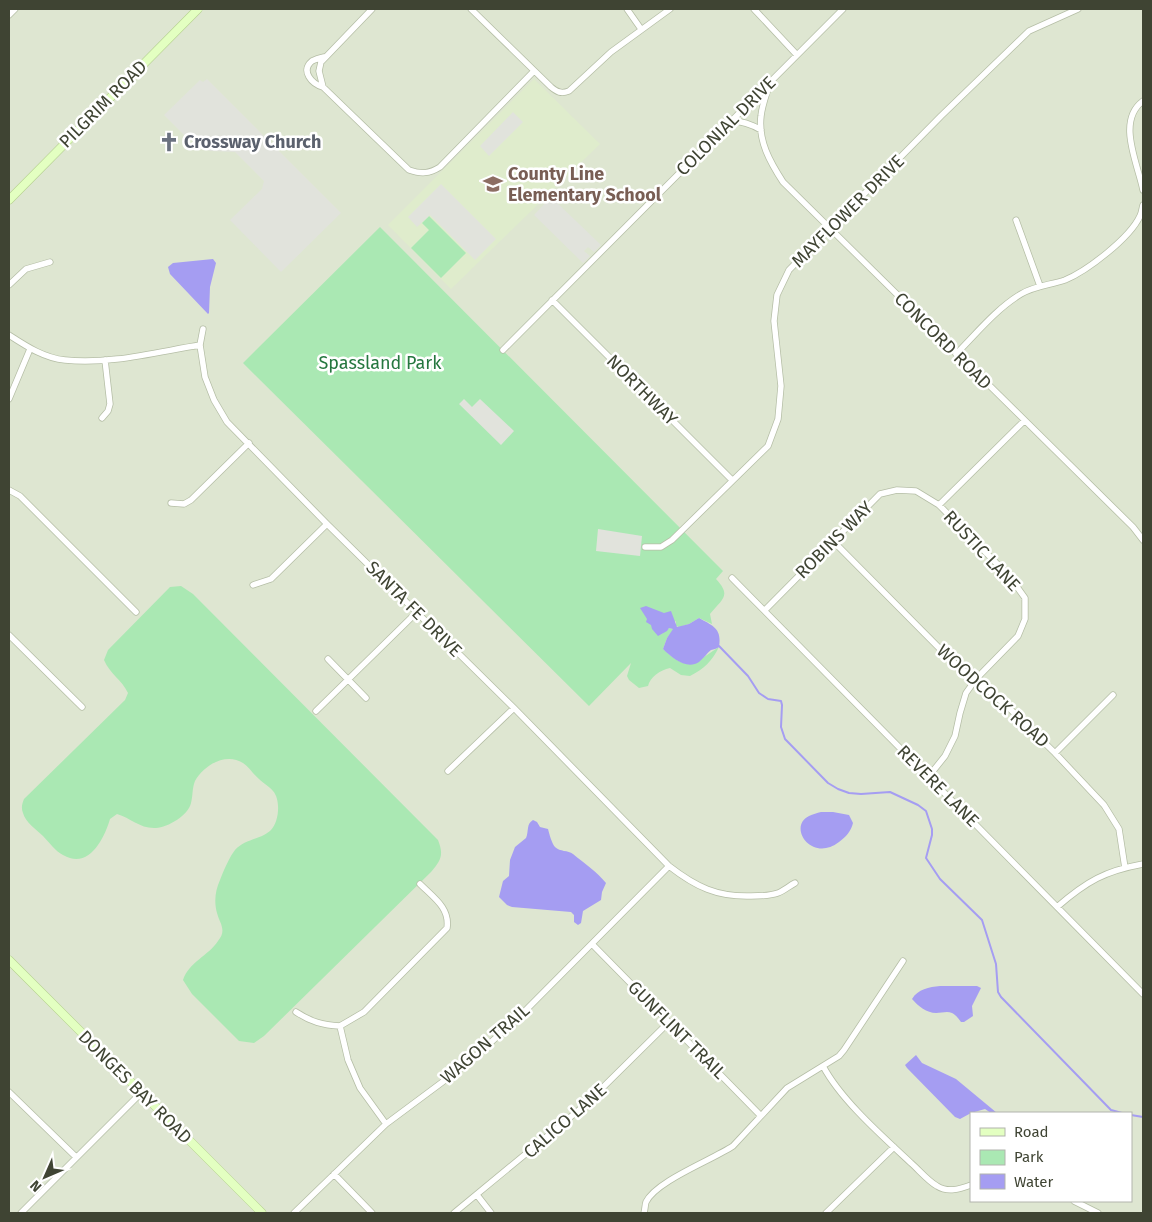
<svg xmlns="http://www.w3.org/2000/svg" width="1152" height="1222" font-family="'Fira Sans',sans-serif">
<rect width="100%" height="100%" fill="#ecf2e3"/>
<path fill="#dee6d1" fill-rule="evenodd" d="M9 9H1143V1213H9ZM971 1113H1131V1201H971Z"/>
<path fill="#dfeccc" d="M534 79 600 144 451 289 388 225Z"/>
<path fill="#aae8b3" d="M429 216 466 253 441 278 411 248 429 230 422 223Z
M380 227 723 571 716 579C732 596 722 599 710 614L712 624 699 618 689 624 679 627 676 626V621L659 636 669 628 674 629 667 638 663 649C690 674 695 662 719 647 712 661 704 669 690 676L681 675 670 668C660 670 650 677 648 686L639 688 629 680 627 676 631 663 589 706 243 363Z
M181 586 193 594 438 840C444 855 441 860 431 872L264 1036 254 1043 239 1041 192 994 183 980C189 962 208 956 218 941 227 930 220 924 217 913 214 902 215 891 220 880 223 872 230 856 235 850 242 842 252 840 262 836 264 835 269 832 271 830 279 822 281 800 273 791 270 787 263 783 259 779 253 774 249 767 243 763 226 752 204 765 195 781 192 788 193 796 191 803 188 816 168 827 156 828 140 829 131 818 117 814L110 819C104 839 89 870 63 855 55 851 49 842 43 836 37 830 25 822 23 813 21 808 22 804 24 799L125 700 128 693C122 680 110 674 104 660L108 650 170 587Z"/>
<path fill="#e1e3dc" d="M207 79 341 213 281 272 230 220 262 189 264 181 235 152 210 151 203 148 195 141 185 136 164 115 200 80 203 82Z
M513 112 523 122 489 156 480 146Z
M441 184 496 239 475 260 430 215 417 227 408 217Z
M551 197 601 245 594 252 588 247 584 251 590 256 583 263 534 215Z
M464 399 472 407 480 399 514 431 501 445 459 404Z
M598 529 642 536 640 556 596 551Z"/>
<path fill="#a59df2" d="M213 259 216 263 210 287 209 313 208 314 170 274 168 267 173 263Z
M646 606 664 613 671 611 677 627 689 624 699 618C713 626 722 628 719 647 716 649 714 649 711 650 707 653 704 658 699 662 687 670 672 658 663 649L667 638 673 629 669 628 667 631 658 636 652 629 651 625 646 622 647 619 640 608Z
M821 812H833L849 815 853 823C851 831 846 837 839 842 812 863 787 827 809 816 813 814 817 813 821 812Z
M533 820 537 822 540 827 548 829C549 833 552 844 555 847 560 852 568 850 573 854 584 863 597 872 606 883L602 892 601 900 583 911 581 923 578 925 574 922V915L571 912 512 907 507 905 499 897 503 881 509 876 510 860 515 847 526 838C529 831 526 824 533 820Z
M940 986H977L981 988 972 1006 973 1016 964 1022H961C958 1018 956 1015 952 1013 947 1011 942 1013 936 1013 927 1013 918 1006 912 999 918 989 929 987 940 986Z
M916 1055 922 1063 956 1079 997 1113H991L985 1109 971 1113 960 1119 955 1117 907 1068 905 1065Z"/>
<g fill="none" stroke-linecap="round" stroke-linejoin="round">
<path stroke="#a59df2" stroke-width="2" d="M719 646 748 676 759 693 768 699 781 701 782 705 781 727 785 739 828 783 838 789 849 793 861 794 890 792 918 805 926 811 932 829V835L926 858 940 879 982 920 996 964 998 992 1001 997 1111 1110 1122 1113
M1131 1115 1143 1117"/>
<defs>
<path id="street" d="M372 9 321 62 319 71 323 87 409 170C421 174 429 174 440 167L534 71
M471 9 551 87C557 92 561 94 569 91L611 52 670 9
M627 9 641 29
M754 9 797 55
M9 15 15 9
M770 82C767 93 762 105 761 116 758 141 770 162 783 182L1133 527 1143 540
M323 87C312 84 300 71 312 61 316 59 320 58 324 57
M1143 101C1116 121 1138 164 1143 190
M731 121C743 121 751 124 761 130
M1016 220 1040 286
M9 285 26 269 50 262
M552 300 732 480
M203 329 200 345 205 377 214 400 227 422 327 524 514 708 669 866C696 887 717 897 751 896 760 896 770 896 778 893 784 891 789 886 795 883
M9 335C26 346 44 358 65 360 108 365 157 352 200 345
M503 350 843 9
M956 354C976 334 996 309 1021 294 1034 286 1050 285 1065 280 1087 271 1130 238 1140 216 1142 212 1142 208 1143 205
M9 399 30 349
M102 418 108 411 110 404 105 360
M9 490 20 496 136 612
M171 503 184 504 191 500 249 443
M939 505 1024 421
M833 541 952 661 1007 706 1055 753 1104 805 1119 829 1125 868
M645 547H661L672 540 768 446 778 419 781 386 774 321 777 295 789 270 941 116 1029 31 1078 9
M732 578 1143 994
M253 585 271 579 327 524
M765 610 880 494 897 490 916 491 939 505 1010 577 1025 598V619L1018 636 976 679 966 693 960 713 955 736 945 756 929 776
M9 635 82 707
M328 659 366 698
M316 711 417 612
M1055 753 1113 695
M448 771 514 708
M1057 907C1087 881 1105 871 1143 864
M592 944 761 1116
M296 1012C311 1022 323 1025 340 1026L348 1060 360 1088 386 1124
M340 1026 364 1012 447 928C450 908 434 898 420 884
M823 1066C841 1100 882 1136 911 1163 919 1170 928 1181 937 1186 948 1193 960 1189 971 1185
M9 1092 76 1157
M334 1174 372 1213
M477 1195 491 1213
M1074 1201 1098 1213
M21 1213 141 1093
M294 1213 386 1124 468 1063 521 1015 669 866
M454 1213 585 1105 669 1022
M644 1213C645 1210 645 1205 646 1202 656 1181 712 1160 733 1146L787 1088 839 1056 844 1050 903 961
M826 1213 894 1147"/>
<path id="secondary" d="M9 200 198 9
M9 960 262 1213"/>
</defs>
<use href="#street" stroke="#b5bea6" stroke-width="7"/>
<use href="#secondary" stroke="#b5d08f" stroke-width="9"/>
<use href="#street" stroke="#fff" stroke-width="5.5"/>
<use href="#secondary" stroke="#e3ffc1" stroke-width="8"/>
</g>
<defs>
<symbol id="church-bare" viewBox="-9 -9 18 18"><path d="M-1.2-6h2.4v3.5h3.3v2.4h-3.3V6h-2.4V-.1h-3.3v-2.4h3.3Z" fill="#6b7280" stroke="#fff" stroke-width="2.5" paint-order="stroke"/></symbol>
<symbol id="school-bare" viewBox="-9 -9 18 18"><path d="M0-5L7-2L0 1L-7-2ZM-4 1L0 2.5L4 1V4Q0 6-4 4Z" fill="#8d6e63" stroke="#fff" stroke-width="2.5" paint-order="stroke"/></symbol>
</defs>
<g fill-rule="evenodd">
<use href="#church-bare" x="155" y="128" width="28" height="28"/>
<use href="#school-bare" x="479" y="170" width="28" height="28"/>
</g>
<g text-anchor="middle" dominant-baseline="central" stroke-width="5" stroke-linejoin="round" paint-order="stroke">
<g font-size="18" fill="#3f4433" stroke="#fff">
<text transform="translate(103 104) rotate(-45)">PILGRIM ROAD</text>
<text transform="translate(726 126) rotate(-45)">COLONIAL DRIVE</text>
<text transform="translate(848 211) rotate(-45)">MAYFLOWER DRIVE</text>
<text transform="translate(943 341) rotate(45)">CONCORD ROAD</text>
<text transform="translate(642 390) rotate(45)">NORTHWAY</text>
<text transform="translate(834 540) rotate(-45)">ROBINS WAY</text>
<text transform="translate(982 551) rotate(47)">RUSTIC LANE</text>
<text transform="translate(414 609) rotate(45)">SANTA FE DRIVE</text>
<text transform="translate(993 696) rotate(42)">WOODCOCK ROAD</text>
<text transform="translate(938 786) rotate(45)">REVERE LANE</text>
<text transform="translate(677 1030) rotate(45)">GUNFLINT TRAIL</text>
<text transform="translate(485 1044) rotate(-41)">WAGON TRAIL</text>
<text transform="translate(135 1087) rotate(45)">DONGES BAY ROAD</text>
<text transform="translate(565 1121) rotate(-41)">CALICO LANE</text>
</g>
<g font-size="18" font-weight="bold" fill="#5b616d" stroke="#fff" text-anchor="start">
<text x="184" y="142">Crossway Church</text>
</g>
<g font-size="18" font-weight="bold" fill="#785e54" stroke="#fff" text-anchor="start">
<text x="508" y="174">County Line<tspan x="508" dy="21">Elementary School</tspan></text>
</g>
<g font-size="18" fill="#25773f" stroke="#fff">
<text x="380" y="363">Spassland Park</text>
</g>
</g>
<rect width="1152" height="1222" fill="none" stroke="#3f4433" stroke-width="20"/>
<rect x="970" y="1112" width="162" height="90" fill="#ffffff" stroke="#b2b4ad"/>
<rect x="980" y="1128" width="25" height="8" fill="#e3ffc1" stroke="#b2b4ad"/>
<text x="1014" y="1137" font-size="15" fill="#3f4433">Road</text>
<rect x="980" y="1150" width="25" height="15" fill="#aae8b3" stroke="#b2b4ad"/>
<text x="1014" y="1162" font-size="15" fill="#3f4433">Park</text>
<rect x="980" y="1174" width="25" height="15" fill="#a59df2" stroke="#b2b4ad"/>
<text x="1014" y="1187" font-size="15" fill="#3f4433">Water</text>
<g transform="translate(45 1177) rotate(225)" stroke="#ffffff" stroke-width="4" paint-order="stroke">
<path d="M0-4L9 19L0 12L-9 19Z" fill="#3f4433"/>
<text y="-8" font-size="14" font-weight="bold" text-anchor="middle" fill="#3f4433">N</text>
</g>
</svg>
